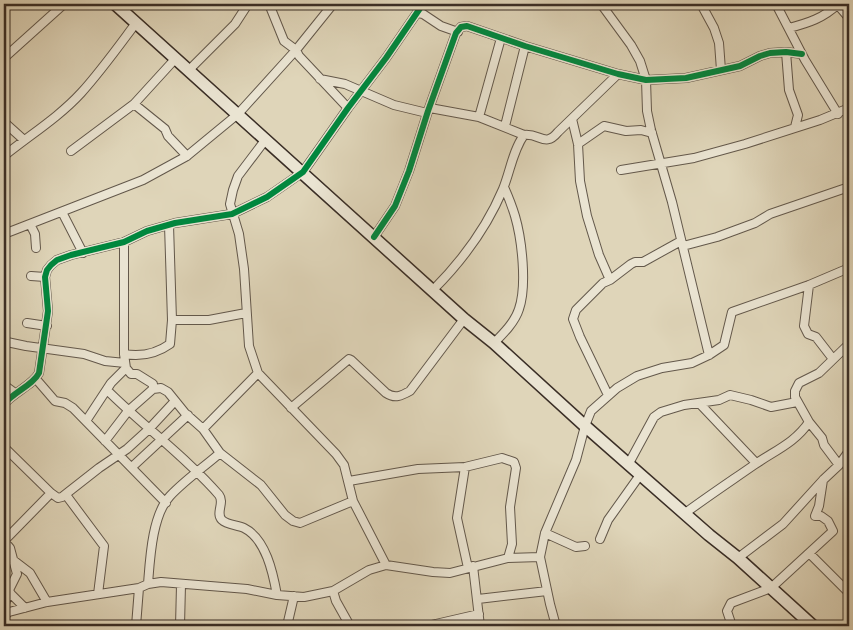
<svg xmlns="http://www.w3.org/2000/svg" width="853" height="630" font-family="'Libre Caslon Text',serif">
<rect width="100%" height="100%" fill="#dfd5b9"/>
<filter id="stains"><feTurbulence type="fractalNoise" baseFrequency=".004" numOctaves="4"/><feColorMatrix values="0 0 0 0 .2 0 0 0 0 .09 0 0 0 0 .02 0 0 0 .5 -.17"/></filter>
<radialGradient id="worn" r=".72"><stop offset=".6" stop-color="#630" stop-opacity="0"/><stop offset="1" stop-color="#630" stop-opacity=".3"/></radialGradient>
<g fill="none" stroke-linecap="round" stroke-linejoin="round">
<defs>
<path id="street" d="M269 4 284 41 296 50 299 56 348 108
M601 4 631 45 640 61 646 80 647 111 651 130 672 202 709 355
M701 4 714 28 719 43 721 70
M778 4V8L805 60 838 114
M837 4 849 18
M418 13 423 14 441 26 458 32
M789 28C808 23 824 18 838 4
M786 52 789 90 798 115 795 127
M4 58 64 4
M189 70 235 24 248 4
M320 79 345 84 394 105 427 113
M134 104 165 129 168 136 187 156
M430 108 479 117 524 135C540 133 545 148 558 132L618 74
M479 117 501 38
M572 119 578 144 580 181 587 216 599 255 610 280
M4 122 24 140
M505 126 525 46
M266 139 238 176 233 190 230 204 239 234 244 269 249 346 258 373 336 454 344 465 353 501 386 565
M578 144 604 126 626 131 641 130 652 133
M71 151 134 104 176 58
M4 156C30 135 59 117 81 93 101 71 118 47 136 23
M621 170 694 158 745 144 820 120 849 108
M62 212 83 253
M30 224 35 234 36 248
M4 234 143 180 187 156 238 114 296 50 333 4
M374 237 395 206 409 171 428 111 456 33 461 27 467 26 525 46 618 74 646 80 686 78 740 66 760 56 770 53 786 52 802 54
M124 242V354L126 368 131 374H137L153 384V389L161 388 168 392 185 413 203 429 220 453 261 485 285 515 293 521 300 523 353 501
M683 246 717 237 755 223 770 214 849 187
M31 276 45 277
M809 285 804 326 808 334 816 337 833 359
M433 290C462 261 487 227 503 189 510 172 513 150 524 135
M172 320H209L246 313
M27 323 47 326
M4 339 7 342 26 346 84 354 105 361 125 363
M494 343C503 334 515 322 519 309 527 286 522 240 515 216 512 206 508 196 504 187
M124 354C141 357 156 354 170 344L172 320 169 225
M36 379 55 401 65 403 73 408 166 503
M4 385 15 393
M107 390C143 426 185 456 219 495 225 503 215 513 222 520 227 525 238 525 244 528 266 539 273 573 277 595
M608 395 580 337 573 319 576 310 603 283 610 280 631 264 635 262H643L681 241
M4 404C14 392 33 385 39 373L48 311 45 277 47 270 51 265 57 260 71 255 124 242 147 231 175 223 232 214 267 197 303 172 348 108 386 58 423 4
M700 404 756 463
M291 408 349 359 351 360 386 393C395 399 401 396 410 391L464 319
M86 421 111 383 126 368
M203 429 258 373
M105 441 128 411 153 389
M4 447 51 493
M628 465 654 417 661 412 684 405 719 400 730 395 751 400 771 407 797 402
M839 465 824 445 822 438 809 422 795 397V391L799 383 819 373 849 344
M132 467 188 415
M465 467 457 518 468 568
M349 481 418 469 465 467 502 458 514 462 516 468 510 507 512 544 508 558
M66 495 104 546 98 594
M684 514C707 497 731 481 754 465 774 451 795 443 809 422
M545 533 576 547 585 546
M600 539 608 520 640 475
M4 541 51 493 58 498 62 497 99 468 127 449 149 429 175 401
M4 541 10 548 17 574 9 590 4 607
M809 553 849 593
M738 558 783 524 823 480 839 465 849 451
M13 560 30 573 47 602
M473 566 480 626
M148 584C150 559 152 515 170 496 185 480 204 467 220 453
M9 590 11 594 25 608
M333 591 336 601 350 626
M478 599 547 591
M4 616 9 612 47 602 139 588 148 584 161 582 247 589 277 595 304 597 333 591 369 570 386 565 433 572 450 573 508 558 540 557
M136 626 139 588
M180 626 181 585
M287 626 294 596
M427 626 479 614
M556 626 550 604 540 557 545 533 576 460 585 426 591 411 617 388 637 376 662 368 692 363 709 355 724 345 732 312 809 285 849 268
M732 626 727 611 731 603 771 588 833 531 828 521 821 516H815L819 506 823 480"/>
<path id="secondary" d="M115 4 464 319 494 343 585 426 709 535 738 558 813 626"/>
</defs>
<use href="#street" stroke="#63584b" stroke-width="10"/>
<use href="#secondary" stroke="#3a2e26" stroke-width="14"/>
<use href="#street" stroke="#eae4d2" stroke-width="8"/>
<use href="#secondary" stroke="#eae4d2" stroke-width="11"/>
<defs>
<path id="cycleway" d="M374 237 395 206 409 171 428 111 456 33 461 27 467 26 525 46 618 74 646 80 686 78 740 66 760 56 770 53 786 52 802 54
M4 404C14 392 33 385 39 373L48 311 45 277 47 270 51 265 57 260 71 255 124 242 147 231 175 223 232 214 267 197 303 172 348 108 386 58 423 4"/>
</defs>
<use href="#cycleway" stroke="#eae4d2" stroke-width="9"/>
<use href="#cycleway" stroke="#00873e" stroke-width="6"/>
</g>
<rect width="853" height="630" fill="none" stroke="#dfd5b9" stroke-width="20"/>
<rect x="5" y="5" width="843" height="620" fill="none" stroke="#3a2e26" stroke-width="2.5"/>
<rect x="10" y="10" width="833" height="610" fill="none" stroke="#3a2e26"/>
<rect width="100%" height="100%" filter="url(#stains)"/>
<rect width="100%" height="100%" fill="url(#worn)"/>
</svg>
